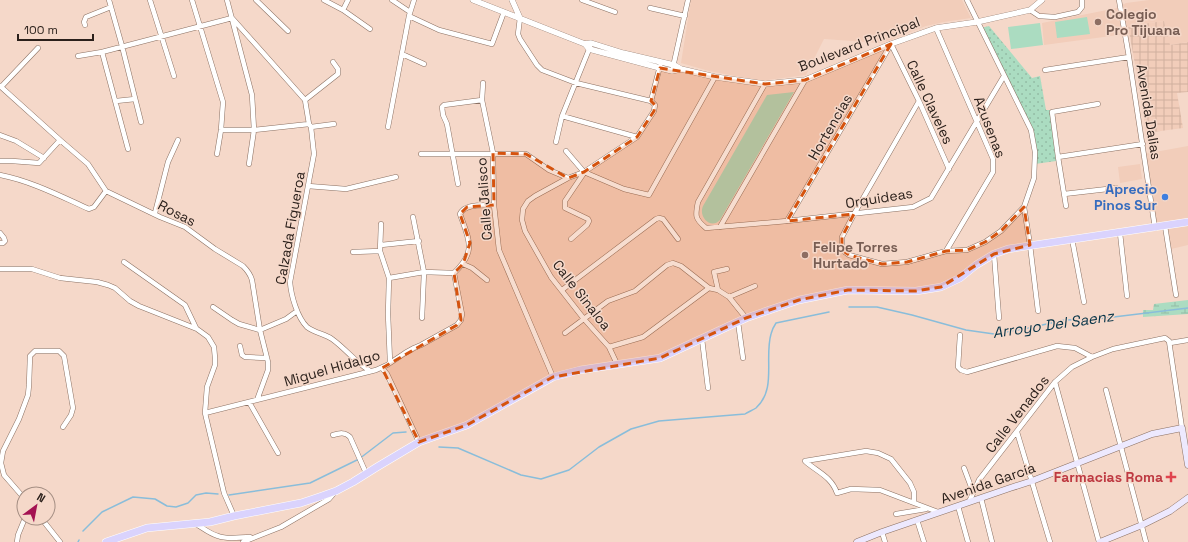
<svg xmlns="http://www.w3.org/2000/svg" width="1188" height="542" font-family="'Space Grotesk',sans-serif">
<defs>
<pattern id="industrial-grid" width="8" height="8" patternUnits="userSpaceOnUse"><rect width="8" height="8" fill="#f2cdba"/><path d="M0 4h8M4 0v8" fill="none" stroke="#d0b09f"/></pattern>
<pattern id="grass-dots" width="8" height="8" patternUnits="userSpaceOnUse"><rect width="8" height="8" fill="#abdcc1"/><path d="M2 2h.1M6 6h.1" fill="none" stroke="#93bca5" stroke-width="1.8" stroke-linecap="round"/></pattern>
<pattern id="wetland-marsh" width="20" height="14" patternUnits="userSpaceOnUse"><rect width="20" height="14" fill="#abdcc1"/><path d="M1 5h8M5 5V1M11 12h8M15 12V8" fill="none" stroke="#93bca5"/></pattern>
</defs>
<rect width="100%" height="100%" fill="#f5d8c9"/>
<path fill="#f2cdba" d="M691 0H962L971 18 944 22 926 26 890 40 880 43 824 39 806 75 761 81 709 71 681 63Z
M1149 0H1188V42L1169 45 1164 21 1128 26 1126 27V34L1044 45 1042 23 1122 7V5L1126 3Z
M1188 146V245L1171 249 1166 227 1156 229 1144 154Z
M1140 164 1142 179 1120 183 1118 167Z"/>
<path fill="url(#industrial-grid)" d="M1164 21 1170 45 1188 42V92L1177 93 1183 128 1146 133 1138 81 1128 26Z"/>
<path fill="url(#grass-dots)" d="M989 26 1032 78 1040 76 1046 110H1050L1056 161 1035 164 1031 131 981 28Z"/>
<path fill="url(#wetland-marsh)" d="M1188 300V314L1143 317V310H1153L1154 304Z"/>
<path fill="#abdcc1" d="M1087 17 1090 34 1057 38 1055 22Z
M1040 23 1043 45 1011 49 1008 27Z
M794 92 720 220C711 230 698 217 703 206L767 95Z"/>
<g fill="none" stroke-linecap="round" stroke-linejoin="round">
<path stroke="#89bdda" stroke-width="1.5" d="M849 307H877L912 315 966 330 994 334 1024 329 1065 320 1097 319 1188 308
M439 447 458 448 521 475 541 479 569 470 599 447 631 429 659 421 745 414C748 412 753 410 756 408 777 389 764 358 771 334 772 330 774 326 776 323L829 312
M229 495 310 483 359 459 393 433 406 432
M83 531 102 512 133 497 155 499 167 506 176 507 188 503 196 495 206 493 218 494
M78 542 79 540"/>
<defs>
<path id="minor" d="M109 0 122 46 141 122
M150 0 174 76
M192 0 223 102 221 130 217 154
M227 0 252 95 254 130 249 164
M256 0 288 31
M324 0 343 10 370 29
M392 0 410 12
M582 0 615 12
M967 0 1031 130 1035 152 1034 178 1024 207 1030 245 1038 311
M1119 0 1129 57 1155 228
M650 8 685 16
M343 10 348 0
M1030 10 1039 16 1055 17 1078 12 1082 7V0
M409 16 439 30 492 44 504 12
M520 18 518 34 520 39 537 65 542 70 576 83 651 101
M85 25 84 22 86 17 111 7
M936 28 993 159V172L946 251
M891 44 919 101 949 169
M102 52 128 149
M402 54 424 64
M78 56 102 52 232 18 305 100 309 124 311 127 314 154 290 282C291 295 297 317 307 327 315 333 325 334 332 339 346 349 355 362 370 371
M673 67 688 0
M1045 70 1129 57
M483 83 482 100 493 153 494 205 499 250 553 377
M765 84 698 202C695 216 695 219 706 228L787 221 913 207 931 198 1004 76
M0 86 60 140 88 164 106 191 160 217 185 227 215 249 243 266C247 270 250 273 252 280L260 330 268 362V370L257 400
M1 87 38 48
M305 100 338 74V69L333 62
M116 101 135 99
M651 101 660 66
M919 101 854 214 842 237V250L849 255 882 264 907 262 946 251 967 250 985 242 1001 231 1024 207
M562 116 637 137
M311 127 334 124
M388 127 409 16 414 0
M221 130H254L309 124
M0 135 16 141 44 158
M556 142 562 116 590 47
M566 151 584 172 624 189 649 195 715 77
M421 154H526L549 170 568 178
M1058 157 1143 144
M0 161H12L39 163 60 140
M0 175C31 181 60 196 89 209L94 207 106 191
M458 184 447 124 443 115 442 107 444 105 482 100
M308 186 346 189 396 177
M1064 194 1116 188
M1066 206 1058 157 1052 112 1098 104
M155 213 168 162 178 140
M413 217 424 272 422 318
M787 221 891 44
M381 224 380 251 389 278 424 272 454 273
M1165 226 1176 295
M720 227 805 80
M0 233 4 238 5 241 3 243H0
M1120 233 1127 296
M571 239 587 225 589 221 588 219 565 208V201L584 173
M1072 239 1084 302
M381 245 419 241
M353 252 380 251
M994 254 999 318
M124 262 185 305 196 328
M463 264 472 268 487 280
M0 269H32L60 278 97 282 108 285 115 288 130 301 139 306 197 329 208 337 214 347 215 358V365L207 387 205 413 224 493 234 516
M454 273C477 251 469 240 460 214 465 203 483 206 494 205
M389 278 388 314 390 362
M562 290 656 219 659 218 663 219 678 239
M718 290 714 272 727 269
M729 297 755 286
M213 307 232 320 239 324 260 330 286 319 297 311
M738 322 743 358
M565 333 608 301 635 291 667 265 673 263 681 266 709 288 718 290 729 297 746 318
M960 335 958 367 961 370 967 372 1057 346 1075 348 1092 357
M702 339 708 388
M1170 343 1188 340
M240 346 242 355 245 357 267 358
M609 347 643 337 709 288
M617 364 609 347 584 319 551 277 525 231 522 220 523 209 528 201 535 196 568 178 584 172 637 137 654 111 655 105 651 101
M382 368 387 374 419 442
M1055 382 1099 542
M1106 390 1146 542
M249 402 278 453
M205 413 376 370 387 365 405 353 414 348 421 345 457 325 461 320 462 314 454 273
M1017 432 1050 542
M333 435C340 433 345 432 350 437L366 473
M805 461C817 472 831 476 837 493L851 489 880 490 938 512
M805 461 866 451 878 453 891 459 910 483 914 492V502
M964 468 973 492
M24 498 4 475 1 463 3 451 19 419 28 395 29 385 30 356 35 351H59L64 356 73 408 71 415 63 427
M981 498 992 542
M969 502 979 480 1055 382 1072 367 1092 357 1113 349 1165 338 1169 341 1182 428
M958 506 968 542
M896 514 926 509
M41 518 60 542
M917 520 924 542
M196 524C203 528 210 534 218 536 228 540 240 537 250 537
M882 532 885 542
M17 542 18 535 25 518
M243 542 281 527 329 499 335 492"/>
<path id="tertiary" d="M473 0 585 44 591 43 623 53 674 65 681 69
M512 0 520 18
M585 44 589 49 660 68 672 71 681 69 715 77 765 84 805 80 891 44 936 28 977 22 1030 10 1042 0"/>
<path id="secondary" d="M857 542 882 532 1010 488 1032 481 1152 434 1182 428 1188 465
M1100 542 1142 525 1170 511 1188 498"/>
<path id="primary" d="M106 542 147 528 210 522 234 516 301 503 319 497 336 491 353 482 377 467 419 442 467 425 553 377 580 370 660 358 746 318 799 300 848 290 916 291 941 287 960 278 976 265 994 254 1008 249 1188 222"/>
</defs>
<use href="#minor" stroke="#8b7163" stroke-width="5.5"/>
<use href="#tertiary" stroke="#8b7163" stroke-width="6"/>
<use href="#secondary" stroke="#8b7163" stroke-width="7"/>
<use href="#primary" stroke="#fff" stroke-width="8"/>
<use href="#minor" stroke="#fff" stroke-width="4.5"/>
<use href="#tertiary" stroke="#fff" stroke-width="5.5"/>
<use href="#secondary" stroke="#ede9fe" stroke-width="6"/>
<use href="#primary" stroke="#dad3fd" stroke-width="7"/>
</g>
<path fill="#d5530e" fill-opacity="0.2" stroke="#d5530e" stroke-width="3" stroke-dasharray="8 5" stroke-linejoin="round" d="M891 44 787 221 854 214 842 237V250L849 255 882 264 907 262 946 251 967 250 985 242 1001 231 1024 207 1030 245 994 254 941 287 916 291 848 290 799 300 746 318 660 358 553 377 467 425 419 442 382 368 457 325 461 320 454 273 463 264 470 243 460 214 467 207 494 205 493 153 526 154 568 178 584 172 637 137 654 111 655 105 651 101 660 68 765 84 805 80Z"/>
<g fill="#8d6e63" stroke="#f5d8c9" stroke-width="1.5">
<circle cx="1098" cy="22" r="4"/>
<circle cx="805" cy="255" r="4"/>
</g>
<circle fill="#3f7fe0" stroke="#f5d8c9" stroke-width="1.5" cx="1165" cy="197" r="4"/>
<path fill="#e0444e" stroke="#f5d8c9" stroke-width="1.5" d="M1169 471h4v4h4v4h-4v4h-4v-4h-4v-4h4z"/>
<g text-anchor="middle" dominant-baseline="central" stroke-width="3" stroke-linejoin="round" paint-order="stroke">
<g font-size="14" font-weight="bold" fill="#785e54" stroke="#f5d8c9" text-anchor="start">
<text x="1106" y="14">Colegio<tspan x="1106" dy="16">Pro Tijuana</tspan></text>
<text x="813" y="247">Felipe Torres<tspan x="813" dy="16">Hurtado</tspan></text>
</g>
<g font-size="14" fill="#2b201b" stroke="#f5d8c9">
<text transform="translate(859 44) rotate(-21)">Boulevard Principal</text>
<text transform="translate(930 102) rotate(65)">Calle Claveles</text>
<text transform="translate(1149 112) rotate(81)">Avenida Dalias</text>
<text transform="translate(830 127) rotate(-60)">Hortencias</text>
<text transform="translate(990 127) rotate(69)">Azusenas</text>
<text transform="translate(879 198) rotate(-9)">Orquideas</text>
<text transform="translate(484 199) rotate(-94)">Calle Jalisco</text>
<text transform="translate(177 213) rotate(27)">Rosas</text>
<text transform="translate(290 228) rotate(-80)">Calzada Figueroa</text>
<text transform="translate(582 295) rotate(52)">Calle Sinaloa</text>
<text transform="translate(332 368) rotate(-16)">Miguel Hidalgo</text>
<text transform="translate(1017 414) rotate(-52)">Calle Venados</text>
<text transform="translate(988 483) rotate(-19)">Avenida García</text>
</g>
<g font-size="14" font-weight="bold" fill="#366cbe" stroke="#f5d8c9" text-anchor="end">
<text x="1157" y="189">Aprecio<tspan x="1157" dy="16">Pinos Sur</tspan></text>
</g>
<g font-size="14" font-weight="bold" fill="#be3a42" stroke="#f5d8c9" text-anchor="end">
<text x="1163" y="477">Farmacias Roma</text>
</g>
<g font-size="15" font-style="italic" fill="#043246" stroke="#f5d8c9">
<text transform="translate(1053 324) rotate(-8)">Arroyo Del Saenz</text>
</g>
</g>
<g transform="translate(36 506) rotate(32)"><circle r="19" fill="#f5d8c9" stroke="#a48e83"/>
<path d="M0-3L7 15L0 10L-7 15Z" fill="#a41252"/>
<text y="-6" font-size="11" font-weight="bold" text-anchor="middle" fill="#2b201b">N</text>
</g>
<path d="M18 34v6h75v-6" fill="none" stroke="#2b201b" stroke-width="2"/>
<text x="24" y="34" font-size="12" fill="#2b201b" stroke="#f5d8c9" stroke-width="3" paint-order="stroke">100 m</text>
</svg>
